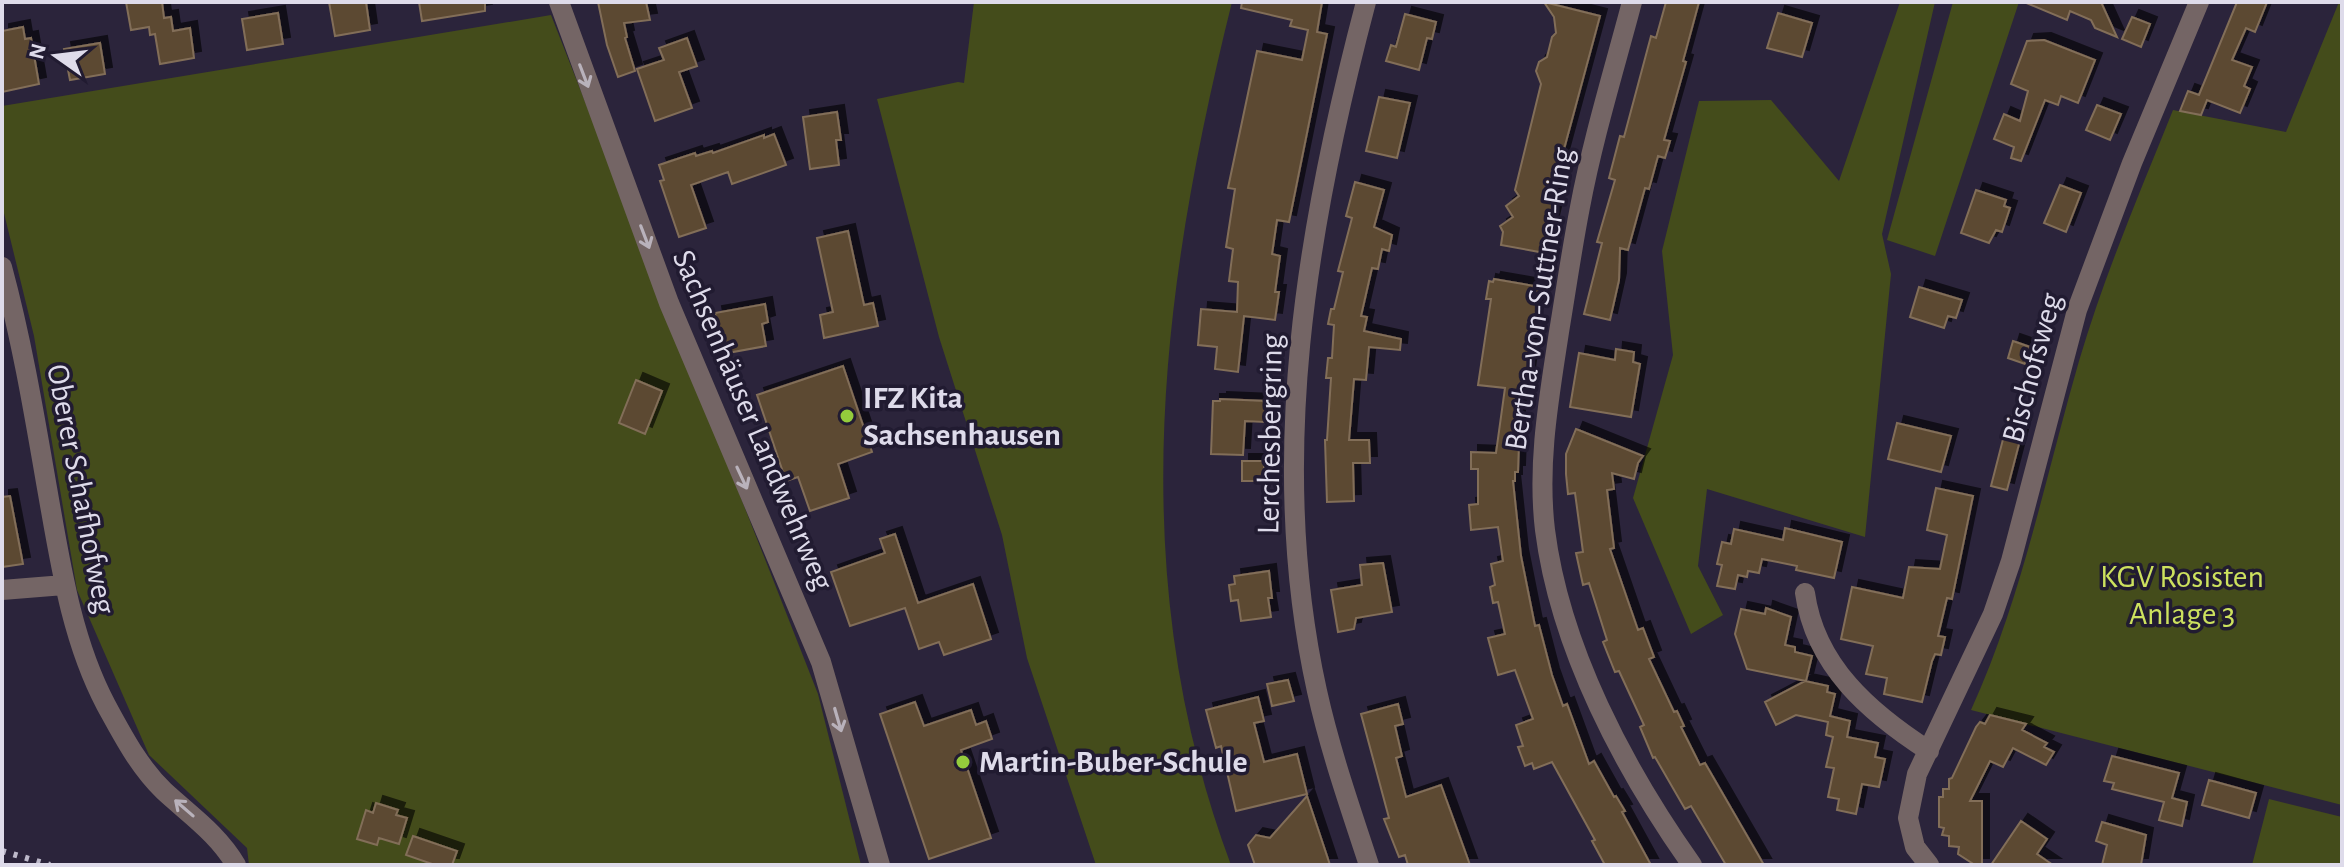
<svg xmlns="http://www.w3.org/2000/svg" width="2344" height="867" font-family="'Alegreya Sans',sans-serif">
<defs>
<filter id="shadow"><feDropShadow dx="7" dy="-7" stdDeviation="0" flood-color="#0009"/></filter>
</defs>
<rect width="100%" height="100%" fill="#2b243b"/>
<path fill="#444c1b" d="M974 2H1232C1160 292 1123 577 1231 865H1096L1027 658 1002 535 939 337 877 99 958 82 964 83Z
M1900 2H1935L1882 234 1891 274 1865 537 1707 489 1698 566 1723 615 1691 634 1633 498 1673 355 1662 251 1699 101 1771 100 1839 181Z
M1953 2H2019L1935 256 1887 240Z
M2339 2H2342V805L1971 710C2022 598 2045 478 2079 361 2104 276 2140 192 2173 110L2286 132Z
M551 15 818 694 861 865H249L247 848 149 755 77 590 34 336 2 205V106Z
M2269 799 2342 817V865H2252Z"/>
<path fill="#5b4833" stroke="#826e58" stroke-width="2" filter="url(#shadow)" d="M126 2H162L164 18 171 17 173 31 190 28 194 58 160 64 155 34 150 35 149 27 131 30Z
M329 2H366L370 30 335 36Z
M419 2H485V11L422 21Z
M598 2H646L650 20 624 23 627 37 625 38 635 71 618 77 607 45Z
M1242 2H1322L1317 32 1327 34 1289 222 1277 220 1272 254 1280 256 1275 292H1279L1275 320 1244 316 1238 372 1215 369 1217 347 1198 345 1201 309 1237 312 1238 282 1229 281 1233 249 1226 247 1235 189 1228 188 1257 51 1302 60 1308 30 1290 26 1292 20 1241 8Z
M1544 2 1600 16 1560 164 1554 202 1556 205 1545 253 1501 245 1503 232 1500 226 1513 217 1506 206 1519 196 1515 190 1541 84 1536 71 1539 62 1547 57 1552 37 1556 33 1554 17Z
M1666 2H1699L1683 61 1686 62 1664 140 1670 141 1665 158 1658 156 1649 189 1645 188 1628 250 1620 248 1619 280 1610 320 1584 314 1602 243 1597 242 1615 180 1609 178 1620 136 1624 137 1651 36 1656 38Z
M2024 2H2101L2117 37 2095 28 2091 20 2070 11 2067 20Z
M2237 2H2267L2255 32 2246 28 2232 60 2252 67 2244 86 2250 89 2240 113 2207 100 2201 115 2180 111 2188 91 2199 95Z
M278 13 283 44 247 50 242 19Z
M1778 13 1812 23 1802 57 1767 48Z
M1405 14 1436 22 1432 39 1427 38 1419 70 1386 61 1391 45 1396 47Z
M2132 17 2150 24 2141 47 2122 39Z
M23 27 25 39 31 38 39 84 2 92V31Z
M687 38 697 66 679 72 692 108 655 121 637 69 664 60 659 48Z
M2044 40 2095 60 2078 103 2061 96 2058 105 2045 100 2021 161 2011 158 2014 147 1994 139 2004 114 2020 121 2028 91 2011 84 2027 41Z
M100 43 105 74 70 80 64 49Z
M1379 97 1410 103 1397 158 1366 151Z
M2097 105 2121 114 2110 140 2086 130Z
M837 112 841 140H836L839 165 810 169 803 117Z
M774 134 786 165 732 184 728 172 691 185 706 228 679 237 660 181 664 180 659 165 695 153 696 156 712 151 713 153 764 135V138Z
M1355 182 1384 190 1374 227 1392 235 1389 251 1382 249 1378 269 1372 268 1361 316 1367 317 1364 331 1401 339 1400 350 1369 347 1366 380 1354 379 1349 440H1369L1370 463H1353L1354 501 1327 502 1325 440H1327L1331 378H1326L1328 358H1332L1334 325 1328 324 1331 309H1334L1343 272 1338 271 1352 218 1346 216Z
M2060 185 2081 193 2066 232 2044 223Z
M1976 190 2006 200 2004 206 2010 208 2002 232 1996 230 1989 243 1961 233Z
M848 231 864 305 873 303 878 326 824 338 820 315 833 312 817 238Z
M1494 279 1540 287 1528 360H1530L1527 382H1524L1519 405 1516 443H1519L1518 472H1515V481H1513L1521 556 1535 626 1539 625 1552 675 1563 706 1567 704 1589 764 1594 761 1614 797 1616 796 1625 811 1622 812 1651 865H1605L1592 841 1595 840 1552 762 1534 769 1532 763 1525 766 1518 747 1523 746 1516 725 1533 719 1515 670 1498 675 1488 638 1505 634 1498 602 1493 603 1490 587 1495 585 1491 564 1503 561 1498 527 1471 530 1469 505 1478 504V469H1471V452L1496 453 1505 388 1478 385 1491 299H1486L1489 281 1493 282Z
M1919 287 1962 300 1956 318 1948 316 1944 328 1910 317Z
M765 304 768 322 762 324 766 346 722 354 715 313Z
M2013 341 2030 347 2025 364 2008 358Z
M1616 349 1634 352 1633 362 1640 364 1631 417 1570 407 1579 353 1615 360Z
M843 366 872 452 838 464 849 498 810 511 798 477 786 481 757 395Z
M636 380 662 391 645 434 619 423Z
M1220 399 1266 401 1265 422 1245 421 1243 455 1211 454 1213 401H1220Z
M2009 416 2025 421 2007 490 1991 486Z
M1897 423 1951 436 1941 472 1888 459Z
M1576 429 1643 456 1638 463 1634 479 1612 473 1614 489 1607 490 1614 548 1610 549 1638 630 1643 628 1654 657 1649 659 1674 712 1677 711 1684 726 1681 727 1700 765 1705 763 1764 865H1726L1691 806 1685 809 1655 757 1653 758 1640 727 1644 725 1619 671 1615 672 1603 642 1607 640 1589 583 1583 585 1576 553 1583 552 1581 537 1575 493 1568 494 1566 474V454Z
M1242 461H1264V481H1242Z
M1936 488 1973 496 1952 599 1947 598 1938 636 1945 637 1941 655 1935 654 1932 661 1922 702 1884 694 1887 678 1866 674 1873 646 1841 639 1852 587 1903 598 1909 567 1940 569 1947 535 1927 530Z
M10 496 23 564 2 567V497Z
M1785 528 1842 542 1834 578 1796 570 1797 566 1762 559 1759 573 1748 571 1747 577 1738 575 1735 589 1717 586 1722 565 1717 564 1722 542 1731 544 1734 529 1783 540Z
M895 534 918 603 973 584 991 639 944 655 939 642 919 649 905 608 850 626 831 572 885 553 880 539Z
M1383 563 1392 612 1356 618 1354 629 1338 632 1331 590 1362 585 1360 565Z
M1269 571 1272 598H1268L1271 617 1241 621 1238 600 1231 601 1229 585 1235 584 1234 576Z
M1766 608 1791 617 1785 645 1795 647V652L1812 656 1806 681 1747 669 1735 634 1741 609 1765 614Z
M1288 680 1294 701 1272 706 1267 684Z
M1805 681 1828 686 1827 692 1835 694 1830 716 1850 721 1847 737 1878 743 1875 757 1885 759 1879 787 1862 784 1856 814 1837 810 1839 799 1828 797 1834 768 1826 767 1833 737 1826 735 1828 722 1796 715 1776 725 1765 702Z
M1258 697 1264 721 1254 723 1264 762 1297 754 1307 794 1236 811 1221 746 1216 748 1206 710Z
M915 702 924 726 971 710 976 725 986 721 992 739 961 750 991 838 929 859 880 714Z
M1398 704 1403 724 1395 726 1402 756 1396 758 1406 797 1441 785 1470 865H1408L1405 855 1399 857 1384 819 1389 818 1361 714Z
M1990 715 2026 724 2022 730 2047 743 2044 747 2054 752 2046 765 2013 748 2003 767 1990 761 1970 801H1982V865H1975L1958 854 1959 847 1949 846V836L1942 835 1944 828 1939 827V797H1943V789H1949V779L1952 778 1976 727 1980 722 1985 724Z
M2112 756 2179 773 2172 798 2187 802 2182 826 2159 820 2164 802 2112 789 2114 783 2104 781Z
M2209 780 2256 793 2249 818 2202 805Z
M1307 796 1330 865H1255L1248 845 1256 835 1270 838Z
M376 803 398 810 396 815 407 818 399 844 379 838 377 845 357 839 366 810 373 813Z
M2021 821 2047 839 2037 854 2053 865H1991Z
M2102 822 2146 835 2141 865H2102L2107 845 2096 841Z
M413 836 457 851 452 865H435L406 855Z"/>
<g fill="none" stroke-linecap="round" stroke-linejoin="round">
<path stroke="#746565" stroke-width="20" d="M559 2 669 303 821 662 880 865
M1366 2C1307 225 1266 461 1317 691 1330 750 1350 807 1369 865
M1632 2C1614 70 1593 138 1580 207 1572 248 1566 290 1559 332 1549 398 1537 463 1545 530 1560 648 1624 769 1692 865
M2 267C22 341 34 413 47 488 60 561 71 639 106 705 123 736 139 767 164 791 190 815 218 834 236 865
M2 590 64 585
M1805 593C1815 666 1870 713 1929 751
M1929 865 1915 847 1908 818 1917 774 1993 614 2011 561 2077 310 2132 163 2199 2"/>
<path stroke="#bdb9ca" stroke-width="6" stroke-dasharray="4 8" stroke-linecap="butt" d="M2 851 50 865
M2 865H4"/>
</g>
<defs><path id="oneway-shaft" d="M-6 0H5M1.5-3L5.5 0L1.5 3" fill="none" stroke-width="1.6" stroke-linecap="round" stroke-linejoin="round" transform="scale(2)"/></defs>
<g stroke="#b9b2bb">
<use href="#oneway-shaft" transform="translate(584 76) rotate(69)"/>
<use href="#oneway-shaft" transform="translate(645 237) rotate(69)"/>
<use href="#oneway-shaft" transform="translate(742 478) rotate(65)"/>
<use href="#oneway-shaft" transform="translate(838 720) rotate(74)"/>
<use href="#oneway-shaft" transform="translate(184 808) rotate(-139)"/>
</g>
<g fill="#94cc3c" stroke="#211b31" stroke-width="3">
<circle cx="847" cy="416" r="8"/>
<circle cx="963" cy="762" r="8"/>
</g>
<g text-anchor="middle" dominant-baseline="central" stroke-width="7" stroke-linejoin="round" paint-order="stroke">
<g font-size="32" fill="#dedbea" stroke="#211b31">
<text transform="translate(1539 299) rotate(-81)">Bertha-von-Suttner-Ring</text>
<text transform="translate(2032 368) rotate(-75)">Bischofsweg</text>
<text transform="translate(753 420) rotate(67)">Sachsenhäuser Landwehrweg</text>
<text transform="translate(1270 434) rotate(-89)">Lerchesbergring</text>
<text transform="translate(81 489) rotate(79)">Oberer Schafhofweg</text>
</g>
<g font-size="32" font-weight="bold" fill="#dedbea" stroke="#211b31" text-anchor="start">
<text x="863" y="398">IFZ Kita<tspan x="863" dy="37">Sachsenhausen</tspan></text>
<text x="979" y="762">Martin-Buber-Schule</text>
</g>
<g font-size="32" fill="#cde15e" stroke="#211b31">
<text x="2182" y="577">KGV Rosisten<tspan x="2182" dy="37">Anlage 3</tspan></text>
</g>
</g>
<rect width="2344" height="867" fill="none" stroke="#dedbea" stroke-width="8"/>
<g transform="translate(56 56) rotate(284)" stroke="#211b31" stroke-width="6" paint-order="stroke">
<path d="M0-6L14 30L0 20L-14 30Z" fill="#dedbea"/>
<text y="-12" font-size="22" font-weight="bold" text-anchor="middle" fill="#dedbea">N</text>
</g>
</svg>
